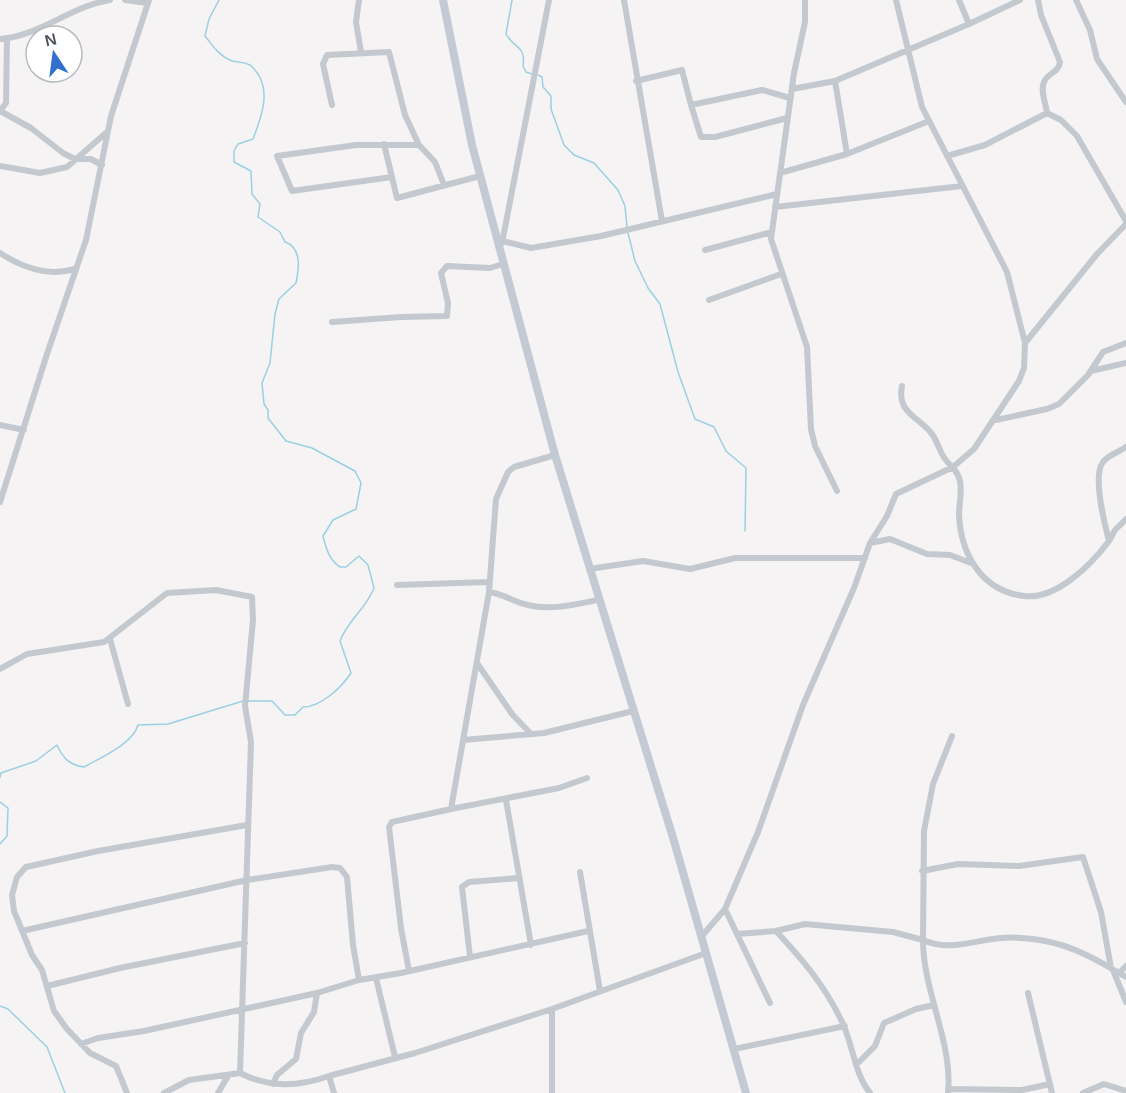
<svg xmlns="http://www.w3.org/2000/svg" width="1126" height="1093" font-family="Helvetica,sans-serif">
<rect width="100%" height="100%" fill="#f5f3f3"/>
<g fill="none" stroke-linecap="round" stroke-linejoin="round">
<path stroke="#9bd0e2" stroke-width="1.5" d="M219 0 209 19 205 36C213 46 219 56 232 61 238 62 245 62 250 65 274 85 262 116 253 139L238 144 234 151V162L251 171 252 194 260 204 258 217 280 232 285 242C302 248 299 268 296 283L279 299 275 314 270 363 262 383 264 404 268 410V418L286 441 312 448 355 471 361 483 356 509 333 520 323 536C326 548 329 560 340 567H346L359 556 368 565 374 588C366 609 347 621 340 641L351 673C342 687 321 707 303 707L295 715H285L272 701H248
M512 0 506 34C514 49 526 45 523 66L526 72 532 74
M538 75 542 77 543 87 551 96V109L564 145 574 155 594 163 618 190 625 206 627 228
M628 233 635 261 648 288 660 304 678 372 695 419 714 427 726 451 746 468 745 531
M0 777 1 773 36 761 57 745C63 758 69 765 84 767 100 758 133 744 138 725L168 724 243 701
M0 802 8 808 7 836 0 844
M0 1006 8 1009 47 1047 65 1093"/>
<path stroke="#c3c9cf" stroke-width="6" d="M125 0 148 3 149 0
M359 0 356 22 361 52
M624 0 662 221
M805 0V22L794 73 771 239 807 347 811 429 815 446 837 491
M959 0 969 24 1020 0
M1038 0 1041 15 1060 62C1058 74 1048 72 1044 82 1040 91 1046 104 1047 113L1061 120 1077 136 1126 221
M1076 0 1090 30 1097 59 1126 102
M0 39C40 36 71 6 110 0
M636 81 682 70 691 105
M792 89 835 81
M332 105 323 64 327 55 389 52 405 115 419 145
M0 111 31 128 63 153 75 159H91L102 165
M0 111 6 103 7 38
M787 118 715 137H701L691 105 762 90 790 98
M929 121 847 154 835 81 969 24
M384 144 397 198 480 176
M947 156 985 145 1047 113
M0 166 40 173 67 167 107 132
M780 173 847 154
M392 177 292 191 277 156 356 145H419L435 162 444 185
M775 207 962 186
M502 241 531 248 601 236 777 194
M502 243 549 0
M705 250 772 232
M0 253C23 268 48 277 75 269
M709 300 781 274
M332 322 401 317 447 316 448 303 441 273 447 266 490 268 503 264
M1025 343 1097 254 1126 224
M1091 371 1126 363
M902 386C896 415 923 418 934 437 941 450 940 455 952 467 966 480 959 499 959 515 961 555 982 591 1024 596 1056 600 1091 565 1109 541 1105 525 1092 476 1103 462 1108 455 1119 452 1126 447
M996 420 1047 409 1059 404 1088 375 1103 352 1126 343
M0 425 24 430
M555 455 514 467 508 472 496 499 489 592 451 809 559 788 587 778
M0 502 47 354 86 240 111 116 148 3
M1109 541 1115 530 1126 519
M870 543 890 539 927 554 950 555 971 563
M589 569 643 561 690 569 735 558H865
M397 585 489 582
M489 592C504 594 514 602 528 605 551 611 576 604 598 600
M110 639 128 704
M477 663 512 714 531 734
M0 669 27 654 104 642 167 593 216 590 252 597 253 620 245 706 251 742 240 1073 189 1080 164 1093
M463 740 544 733 633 711
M506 800 531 945
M922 871 958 864 1019 866 1083 857 1101 912 1111 968
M580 872 600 991
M725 909 737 934 776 931 805 924 893 932 923 940 924 831 933 784 952 736
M22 931 247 880 332 867 340 868 347 877 353 945 359 980
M776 931C803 960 826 987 843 1024 853 1046 855 1075 870 1093
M737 934 770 1003
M702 936 725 909 758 832 803 705 854 588 870 543 887 516 896 494 953 467 974 449 1019 381 1024 368 1025 343 1007 272 922 107 896 0
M470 957 462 887 469 882 519 878
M1126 966 1119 973 1126 977
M1113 970 1126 1002
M409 971 401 928 389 827 392 822 451 809
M376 978 395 1057
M47 986 120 968 245 943
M1028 993 1052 1093
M81 1044 98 1038 144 1031 317 993 359 980 401 973 588 931
M734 1049 845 1026
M857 1064 875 1046 884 1023 916 1009 934 1005
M240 1073C270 1088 298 1087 329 1076
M273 1084 277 1075 296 1059 301 1033 314 1012 317 993
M949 1089 1022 1090 1050 1084
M127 1093 116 1066 90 1053 67 1029 54 1011 42 970 32 955 14 911 12 895 17 877 26 867 98 851 247 825
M218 1093 228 1076
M334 1093 329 1076 415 1053 552 1009 706 953
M552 1093V1009
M948 1093C953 1042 923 992 923 940 950 952 974 940 1001 938 1047 935 1080 949 1119 973
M1083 1093 1104 1084 1126 1091"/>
<path stroke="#c3cad3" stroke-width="8" d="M443 0 472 145 555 455 674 841 746 1093"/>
</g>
<g transform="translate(54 54) rotate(347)"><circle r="28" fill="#ffffff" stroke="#b8bbbf" stroke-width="1.5"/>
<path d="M0-4.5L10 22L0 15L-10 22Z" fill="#336fce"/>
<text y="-9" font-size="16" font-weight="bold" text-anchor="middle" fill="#4d555e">N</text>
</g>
</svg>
